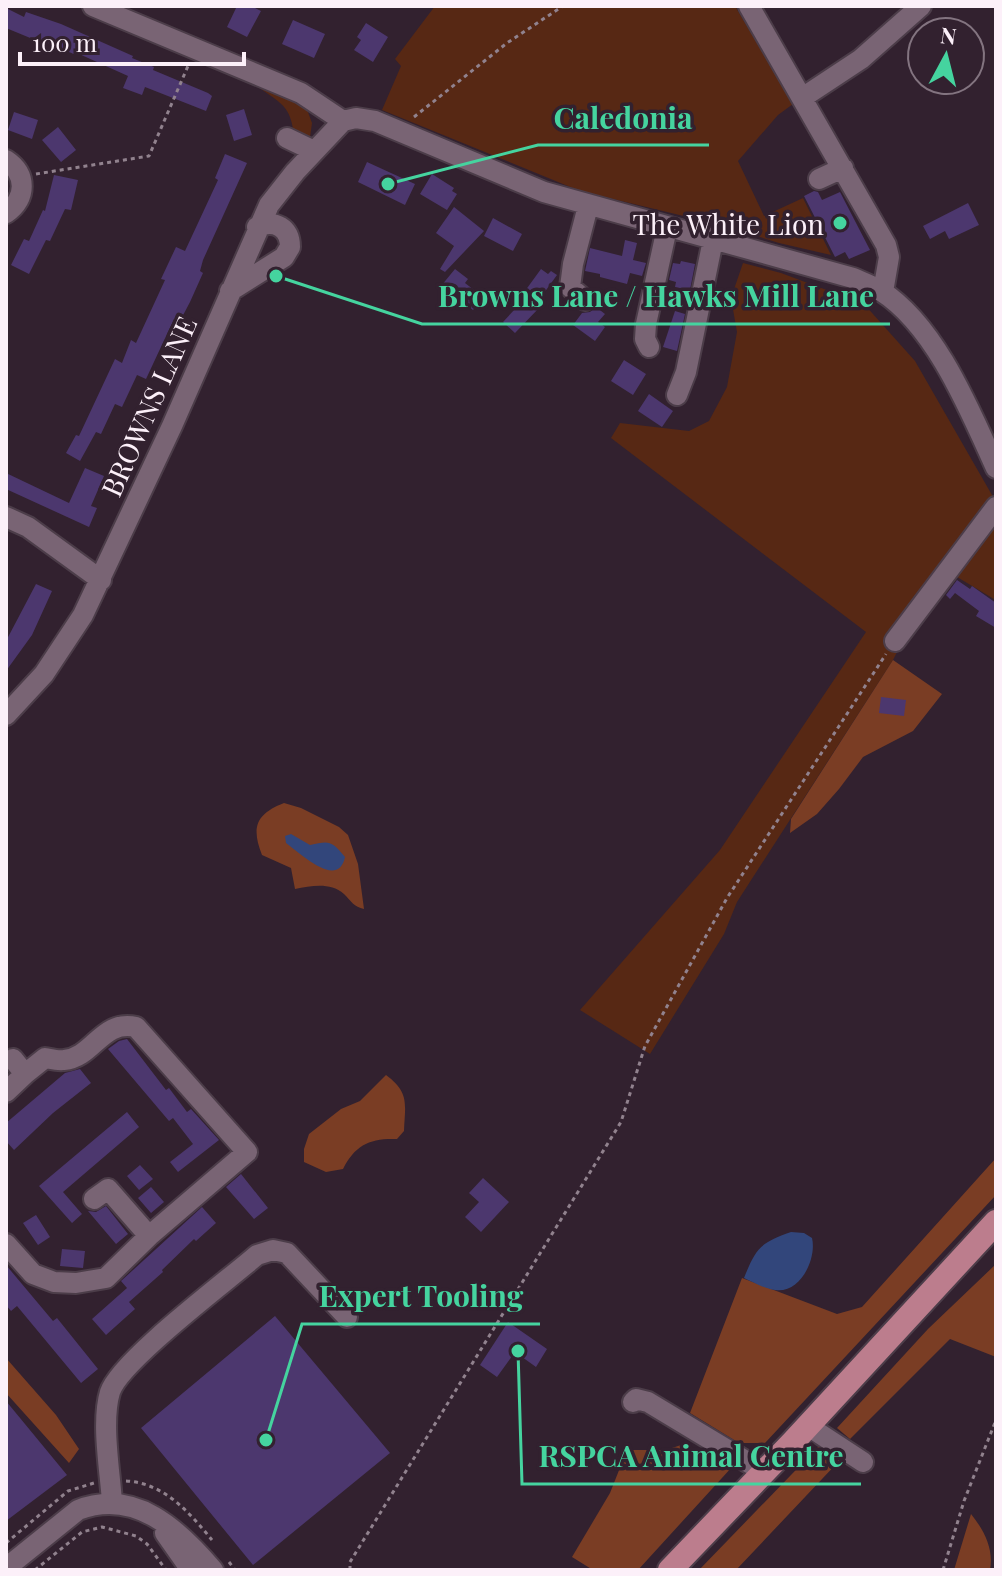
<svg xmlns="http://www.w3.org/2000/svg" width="1002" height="1576" font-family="'Playfair Display',serif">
<rect width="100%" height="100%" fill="#32212f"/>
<path fill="#572814" d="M435 6H735L793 104 778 115 738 161 764 216 803 198 831 255 779 243 725 226 580 191 382 110 401 66 395 59Z
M261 81 305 104 312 123 309 145 294 136C291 106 281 103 258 87Z
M743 263 781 273 864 304 915 361 996 502V595L994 599 952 574 912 622 893 660 737 902 724 934 650 1054 580 1010 720 850 866 632 611 438 620 423 689 431 709 421 727 387 737 332 731 298Z"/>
<path fill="#7a3d24" d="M893 660 942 694 913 731 863 757 839 789 817 814 790 833 791 819Z
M284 803 301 808 339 827 348 835 358 864 364 909C354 907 351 901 344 894 330 882 312 886 295 889L291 868 262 855C251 827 256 814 284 803Z
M386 1075C410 1093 405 1104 404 1131L397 1139C370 1138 355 1145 343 1169L326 1172 304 1162V1149L309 1134 341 1109 360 1101Z
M996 1158V1195L765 1443H739L690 1413 742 1278 837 1314 862 1307Z
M996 1264V1357L950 1339 850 1439 837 1428 928 1329Z
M6 1358 56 1415 79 1449 69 1463 6 1393Z
M684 1444 732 1467 638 1570H593L572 1557 610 1493 627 1450H666Z
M819 1446 840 1460 736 1570H699Z
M971 1514C984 1530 994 1549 990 1570H954Z"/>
<path fill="#32467b" d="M291 834 310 845C329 841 331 840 345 857 338 890 300 853 286 843L285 836Z
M791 1232 804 1233 812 1238C817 1259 800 1294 775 1290 765 1289 753 1282 744 1278 756 1248 760 1243 791 1232Z"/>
<path fill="#4c376e" d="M237 6H251L261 11 247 37 227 27Z
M6 8 24 17 26 12 61 24 133 56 132 58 154 67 153 70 208 93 212 96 206 111 145 87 142 95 123 88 128 76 77 53 76 55 41 40 40 42 6 28Z
M293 20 325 34 314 58 282 44Z
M366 23 388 37 373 62 354 50 361 40 357 37Z
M244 109 252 135 234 141 226 115Z
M14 112 38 120 32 139 8 130Z
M58 127 76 150 61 162 42 140Z
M225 154 247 163 203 260 200 271 203 273 190 302 180 321 174 319 146 379 137 375 122 407 115 404 101 434 96 432 80 461 66 453 76 435 79 436 115 359 122 363 131 340 136 343 165 280 161 279 176 247 185 251 218 180 215 178Z
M367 162 415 184 405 205 358 182Z
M432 174 454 188 452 191 457 194 447 210 420 194Z
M54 175 78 180 71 210 65 209 50 241 46 240 29 274 11 265 24 239 29 241 43 210 45 211Z
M814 191 818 192 822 200 840 192 870 250 849 259 845 252 835 257 804 196Z
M968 203 979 225 949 239 945 231 930 239 923 226Z
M454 207 484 231 445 272 440 269 454 246 436 233Z
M493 218 522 234 513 251 484 236Z
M625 240 637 243 633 260 646 263 642 276 630 273 627 284 600 277V274L585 271 590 248 622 256Z
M681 261 695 264 690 290 675 287 676 282 669 280 673 263 680 264Z
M455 269 468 279 465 283 483 297 473 310 466 305 461 310 452 304 454 296 441 286Z
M541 269 548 274 551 271 557 275 536 304 539 308 515 333 503 322 529 294 525 291Z
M596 307 605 314 598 322 605 327 595 341 573 325 582 313 590 312Z
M675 311 685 314 677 351 663 347Z
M624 360 646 374 633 395 611 381Z
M649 394 673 411 662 427 638 411Z
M85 468 104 476 91 506 97 508 89 527 6 489V473L69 503Z
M957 580 970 589 972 586 996 603V628L976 616 979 611 955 593 950 599 946 595Z
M36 584 52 591 32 635 6 671V641Z
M881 697 906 700 904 716 879 713Z
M127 1039 166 1090 169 1088 187 1112 191 1109 219 1140 178 1172 170 1162 193 1144 173 1118 169 1121 108 1049 119 1041Z
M80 1069 91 1083 53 1113 14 1150 6 1141V1123L65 1073Z
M127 1112 139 1127 63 1192 82 1214 72 1223 39 1186Z
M140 1165 153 1179 139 1190 127 1176Z
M241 1174 268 1208 254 1219 226 1187Z
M483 1178 509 1202 481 1232 465 1217 479 1202 469 1193Z
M151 1187 164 1202 151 1213 138 1198Z
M106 1206 128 1234 116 1244 88 1211 96 1212Z
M202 1207 216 1223 196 1241 194 1239 162 1270 163 1272 129 1302 135 1309 106 1335 92 1319 127 1288 121 1281Z
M36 1215 50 1237 38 1245 23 1223Z
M62 1249 85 1251 83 1268 60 1266Z
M6 1265 53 1321 57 1318 98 1369 81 1383 17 1306 11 1311 6 1305Z
M275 1316 390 1453 253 1565 141 1428Z
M508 1322 547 1349 536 1367 515 1352 497 1377 480 1365Z
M6 1401 67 1475 6 1521Z"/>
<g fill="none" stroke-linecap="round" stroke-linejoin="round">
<defs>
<path id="minor" d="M93 6 301 93 343 121
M749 6 886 245 889 257 883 292
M802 98 861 59 921 6
M343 121 356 118 375 121 544 192 853 278C862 282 873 286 881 291 936 326 970 411 996 468
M287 138 314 151
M6 160C27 174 27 198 6 213
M819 179 843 168
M230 291 284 257 290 247C290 228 275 219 257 227
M585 300 570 287 573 264 588 206
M649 347 645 339 646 324 667 228
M677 395 686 372 713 240
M6 517 28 527 101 580
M895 641 996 507
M6 715 44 674 83 615 172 426 269 205 295 172 343 121
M6 1092 25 1074 13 1059
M94 1199 108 1189 149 1236
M6 1244 33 1274 54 1282 76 1283 106 1278 149 1236 247 1152 136 1027C102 1019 93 1058 64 1060 58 1061 51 1059 45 1058L25 1074
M633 1402 636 1399 648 1402 764 1472
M808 1426 863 1462
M112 1502C110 1471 101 1422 110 1392 120 1361 227 1281 257 1255L273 1250 287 1253 347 1317
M165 1533 191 1570
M6 1568 78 1510C135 1488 178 1529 213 1570"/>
<path id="major" d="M670 1570 793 1442 996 1222"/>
</defs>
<use href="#minor" stroke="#4c3d49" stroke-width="24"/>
<use href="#major" stroke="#4c3d49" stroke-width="28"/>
<path stroke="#91828e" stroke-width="3" stroke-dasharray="4 4" stroke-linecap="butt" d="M414 117 507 43 563 6
M36 174 149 156 188 66
M126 1481C164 1483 189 1512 212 1540
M6 1543 68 1491 94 1483
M229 1562 235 1570
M35 1570 82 1532 102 1527 136 1536 147 1544 166 1570
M350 1570V1562L621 1122 645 1046 727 898 886 654
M943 1570 964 1501 996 1420"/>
<use href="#minor" stroke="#796474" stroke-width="20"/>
<use href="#major" stroke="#bc7d8d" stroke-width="24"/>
</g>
<circle fill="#45d49f" stroke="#32212f" stroke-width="3" cx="840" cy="223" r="8"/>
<g text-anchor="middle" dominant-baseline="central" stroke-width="7" stroke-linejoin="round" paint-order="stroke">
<g font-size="28" fill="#fcf0f9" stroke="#32212f" text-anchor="end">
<text x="824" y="223">The White Lion</text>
</g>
<g font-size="28" fill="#fcf0f9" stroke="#32212f">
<text transform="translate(148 406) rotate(-66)">BROWNS LANE</text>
</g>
</g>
<path fill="none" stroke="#45d49f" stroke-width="3" d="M388 184L538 145H709M276 276L422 324H890M266 1440L302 1324H540M518 1351L522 1484H861"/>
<g fill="#45d49f" stroke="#32212f" stroke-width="3">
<circle cx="388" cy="184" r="8"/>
<circle cx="276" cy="276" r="8"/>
<circle cx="266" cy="1440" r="8"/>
<circle cx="518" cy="1351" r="8"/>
</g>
<g font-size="30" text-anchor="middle" font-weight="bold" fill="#45d49f" stroke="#32212f" stroke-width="7" stroke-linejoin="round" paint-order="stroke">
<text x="623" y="129">Caledonia</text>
<text x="656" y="307">Browns Lane / Hawks Mill Lane</text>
<text x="421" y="1307">Expert Tooling</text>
<text x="691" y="1467">RSPCA Animal Centre</text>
</g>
<rect width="1002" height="1576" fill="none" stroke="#fcf0f9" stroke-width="16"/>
<g transform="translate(946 56) rotate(7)"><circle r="38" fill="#32212f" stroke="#837480" stroke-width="2"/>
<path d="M0-6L14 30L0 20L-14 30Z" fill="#45d49f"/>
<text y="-12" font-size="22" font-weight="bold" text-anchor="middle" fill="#fcf0f9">N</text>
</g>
<path d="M20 52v12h224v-12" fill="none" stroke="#fcf0f9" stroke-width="4"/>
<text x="32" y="52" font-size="24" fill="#fcf0f9" stroke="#32212f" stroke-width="6" paint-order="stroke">100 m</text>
</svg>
